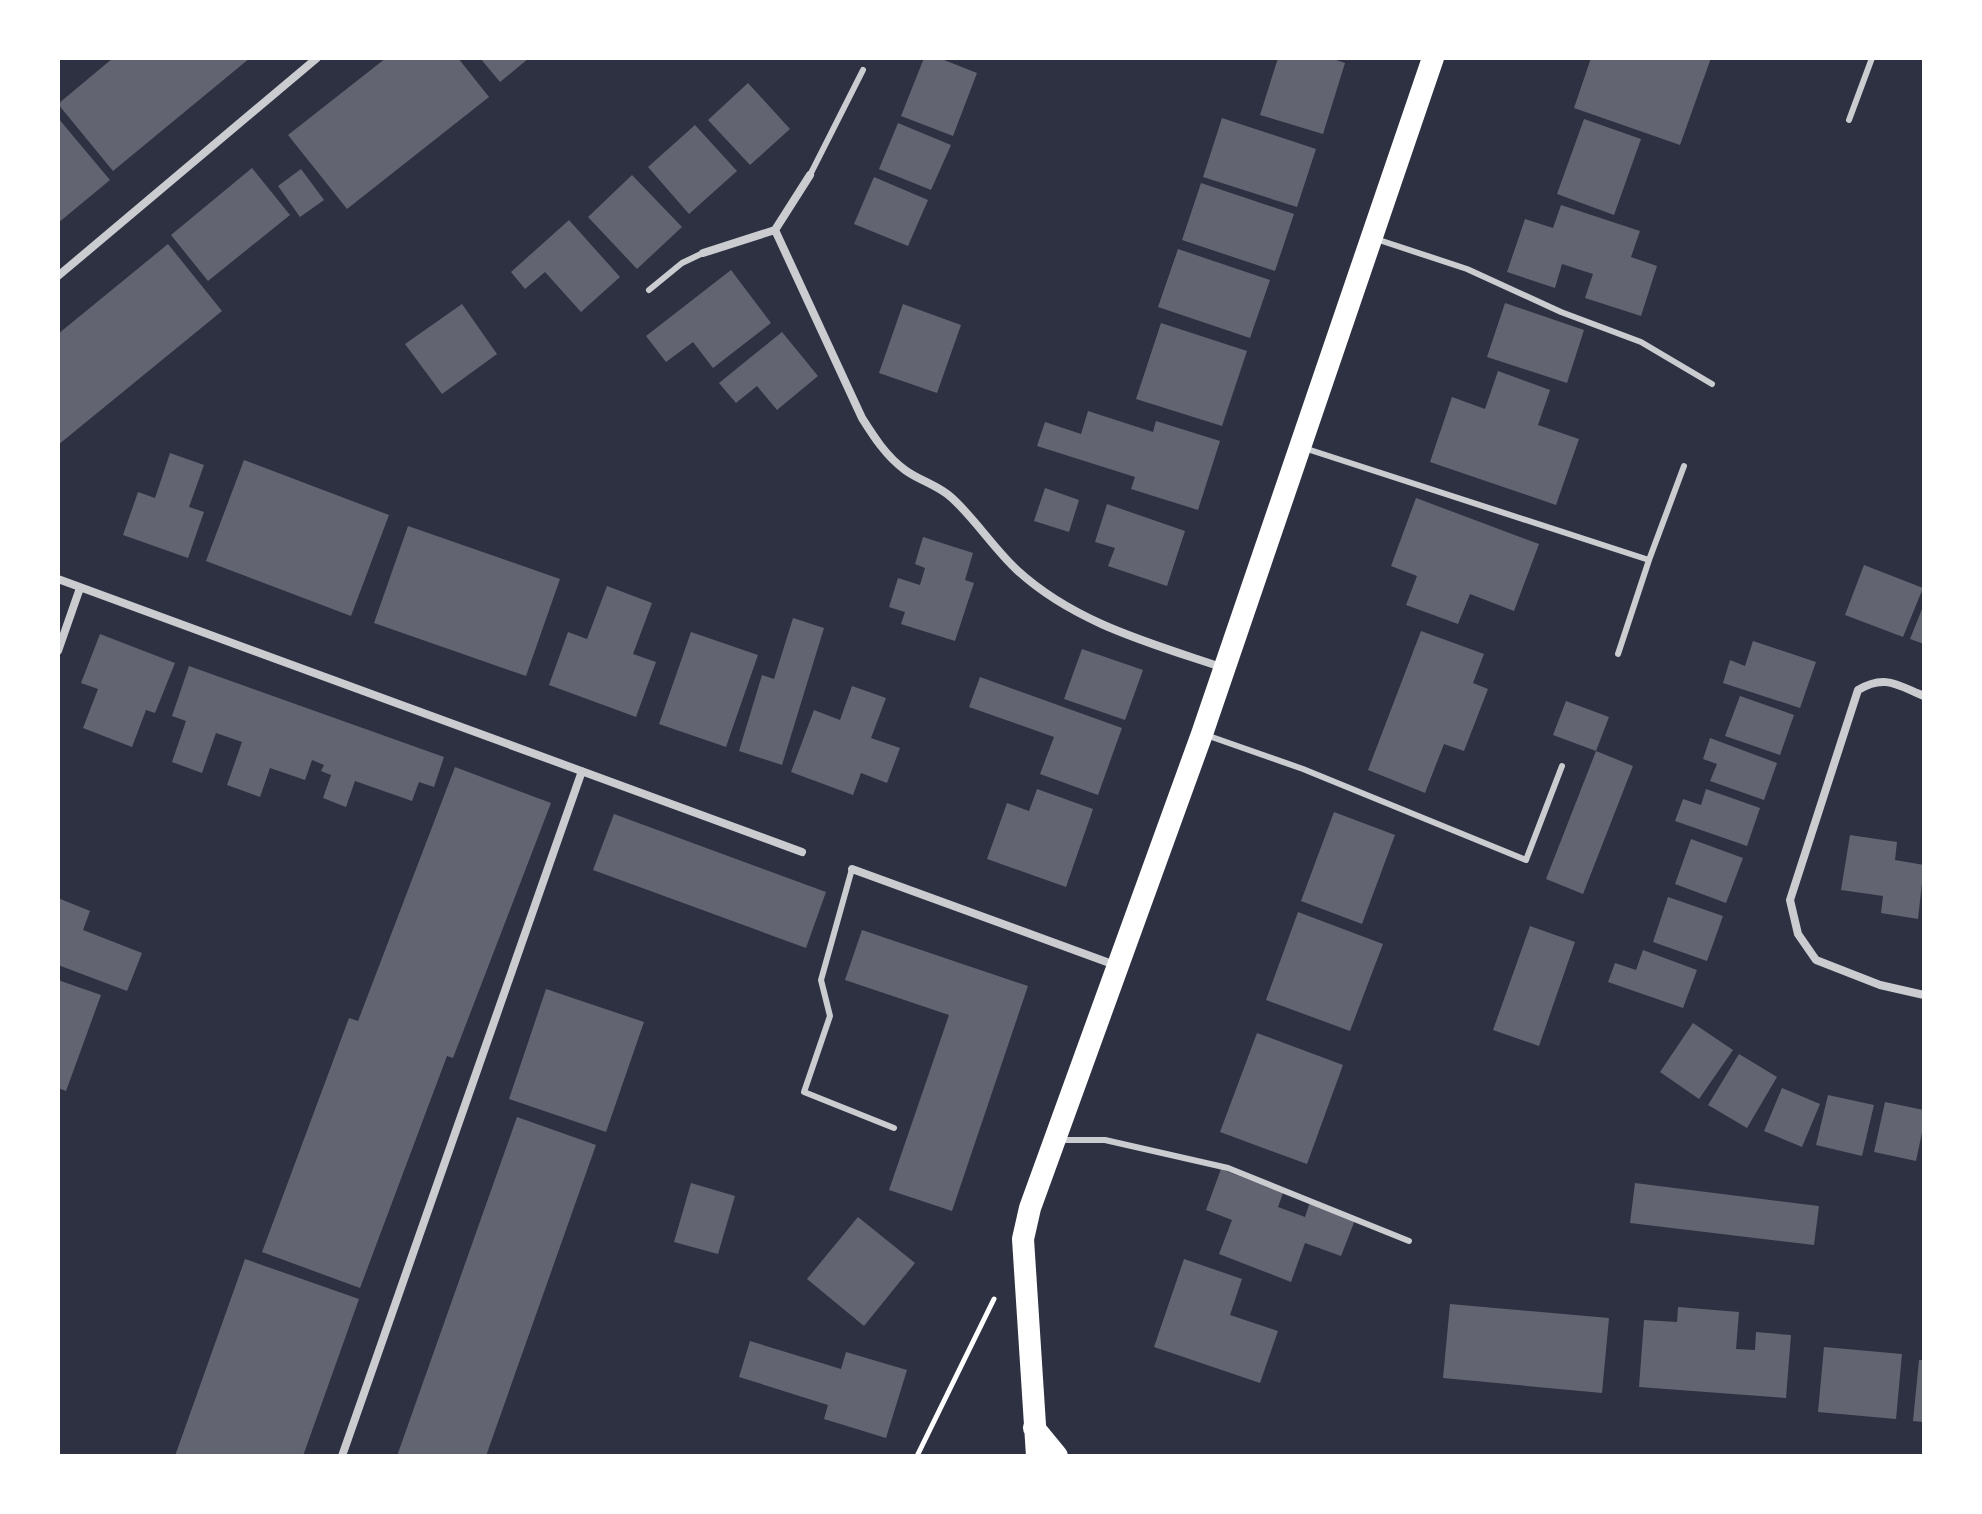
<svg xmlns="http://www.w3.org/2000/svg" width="1982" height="1514" font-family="'Asap Condensed',sans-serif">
<rect width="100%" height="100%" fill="#2d3142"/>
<path fill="#626471" d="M113 58H250L113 171 58 104Z
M386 58H458L489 97 347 209 288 135Z
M480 58H529L500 82Z
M924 58H939L977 73 953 136 901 116Z
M1278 58H1330L1345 63 1323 134 1260 115Z
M1591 58H1711L1680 145 1574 108Z
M748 83 790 129 750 165 708 120Z
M58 118 110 180 58 223Z
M1222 118 1316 149 1297 207 1203 177Z
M1584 119 1641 139 1614 215 1557 194Z
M898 123 951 145 931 190 879 169Z
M695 125 737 171 689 214 648 167Z
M252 168 290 215 208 281 171 235Z
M301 169 324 200 300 217 278 186Z
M632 175 682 227 637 269 588 217Z
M874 177 928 200 908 246 854 224Z
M1201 183 1294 214 1275 271 1182 240Z
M1561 205 1640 231 1631 257 1657 266 1641 316 1585 298 1593 274 1562 264 1555 288 1507 272 1525 219 1553 228Z
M569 220 620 277 581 312 545 272 525 289 511 272Z
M168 244 222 311 58 445V334Z
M1178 249 1270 280 1250 338 1158 307Z
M731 270 771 323 713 368 693 342 666 362 646 336Z
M1505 303 1584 330 1567 383 1487 357Z
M462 304 497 354 442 394 405 344Z
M903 304 961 325 937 393 879 373Z
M1161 323 1247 351 1222 426 1136 399Z
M782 332 818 376 777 410 757 386 736 403 719 383Z
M1498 371 1550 390 1538 425 1579 439 1556 505 1430 462 1452 397 1485 409Z
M1088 411 1153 432 1156 421 1220 441 1198 510 1131 489 1135 477 1037 446 1045 422 1081 434Z
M170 453 204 465 189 507 204 512 188 558 123 535 138 492 155 498Z
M244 460 389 515 351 616 206 561Z
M1045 488 1079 500 1069 532 1034 521Z
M1416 498 1539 544 1514 611 1470 594 1458 624 1406 605 1417 576 1391 566Z
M1107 504 1185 531 1167 586 1108 566 1115 548 1095 542Z
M408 526 560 579 526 676 374 623Z
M923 537 973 553 965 580 974 583 955 641 901 624 905 612 889 607 898 578 920 585 925 568 915 564Z
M1864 565 1923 588 1903 637 1845 615Z
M607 586 652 603 633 654 656 662 636 717 549 685 568 632 587 639Z
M1924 604V644L1910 639Z
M793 618 824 628 782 765 739 751 762 675 774 679Z
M1421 631 1484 654 1473 683 1488 689 1464 751 1444 744 1425 793 1368 770Z
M691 632 758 655 726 747 659 724Z
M100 634 175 663 155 713 146 710 132 747 83 728 98 689 81 683Z
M1753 641 1816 662 1800 708 1723 683 1730 660 1745 666Z
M1082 649 1143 670 1125 720 1064 699Z
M189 666 444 757 434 787 419 782 412 801 355 781 346 807 323 798 331 775 321 771 324 765 312 760 305 780 270 768 260 797 227 785 242 742 216 733 202 773 172 762 186 721 172 716Z
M980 677 1122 728 1098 795 1040 774 1054 737 969 707Z
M852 686 886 698 871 738 900 748 887 783 861 773 853 795 791 772 814 710 840 720Z
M1740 696 1794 715 1780 755 1725 736Z
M1566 701 1609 717 1596 751 1553 735Z
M1710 738 1777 763 1764 800 1710 781 1717 764 1703 759Z
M1596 751 1633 766 1583 894 1546 879Z
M455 767 551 803 453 1058 447 1056 360 1288 262 1252 349 1018 358 1021Z
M1037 789 1093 809 1066 887 987 859 1007 803 1029 811Z
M1706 789 1760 808 1747 846 1675 821 1683 799 1701 805Z
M1334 812 1395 835 1362 924 1301 901Z
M614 814 826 892 806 948 593 870Z
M1850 835 1897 842 1895 860 1924 865 1918 919 1881 913 1883 896 1841 890Z
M1691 839 1743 858 1726 903 1675 884Z
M1668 897 1723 916 1707 961 1653 942Z
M58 898 90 911 83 930 142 953 127 991 58 965Z
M1298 912 1383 944 1350 1031 1266 1000Z
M1530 926 1575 942 1539 1046 1493 1030Z
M862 930 1028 986 952 1211 889 1190 949 1015 845 980Z
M1643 950 1697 970 1683 1008 1608 982 1615 963 1636 970Z
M58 980 101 995 66 1091 58 1088Z
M546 989 644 1022 606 1132 509 1099Z
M1693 1023 1733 1050 1699 1099 1660 1072Z
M1257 1033 1343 1065 1307 1164 1220 1132Z
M1739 1054 1777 1077 1747 1128 1708 1105Z
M1782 1088 1820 1104 1802 1147 1764 1131Z
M1828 1095 1874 1105 1862 1156 1816 1145Z
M1885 1102 1924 1110V1123L1916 1161 1874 1152Z
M517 1117 596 1145 486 1456H397Z
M1221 1169 1283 1193 1278 1207 1305 1217 1310 1202 1355 1220 1341 1256 1305 1243 1291 1282 1219 1254 1232 1220 1206 1210Z
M691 1183 735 1196 718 1254 674 1242Z
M1635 1183 1819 1206 1814 1245 1630 1223Z
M858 1217 915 1263 864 1326 807 1279Z
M245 1259 359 1299 303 1456H175Z
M1184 1259 1242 1279 1230 1315 1278 1331 1260 1383 1154 1347Z
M1450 1304 1609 1318 1602 1393 1443 1378Z
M1678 1307 1739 1312 1736 1349 1755 1350 1756 1332 1791 1335 1786 1398 1639 1387 1644 1320 1677 1322Z
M750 1341 841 1369 846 1352 907 1370 886 1438 824 1419 828 1405 739 1377Z
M1824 1347 1902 1354 1896 1419 1818 1412Z
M1919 1360H1924V1422L1913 1421Z"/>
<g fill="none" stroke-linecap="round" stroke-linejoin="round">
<path stroke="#fff" stroke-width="5" d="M917 1456 994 1299"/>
<path stroke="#caccd0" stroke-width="6" d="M1849 120 1872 58
M810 175 863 70
M1376 239 1467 269 1561 312 1641 342 1712 384
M649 290 682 263 703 253
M1304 448 1649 560 1684 466
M1618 654 1649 560
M1206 735 1303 769 1526 860 1562 766
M852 869 821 980 830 1016 804 1092 894 1128
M1062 1140H1105L1228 1168 1409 1241"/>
<path stroke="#caccd0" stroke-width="8" d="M775 230 862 418C874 437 886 456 905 470 920 481 938 485 952 498 976 520 994 549 1018 571 1075 623 1150 643 1221 667
M703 253 775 230 810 175
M58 276 317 58
M58 579 802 852
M58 651 80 588
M1924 696C1897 685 1885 674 1858 690L1790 900 1798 934 1816 960 1880 985 1924 995
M852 869 1115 965
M342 1456 582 771"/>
<path stroke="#fff" stroke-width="22" d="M1034 1428 1057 1456
M1037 1456 1023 1239 1030 1208 1202 734 1433 58"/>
</g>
<rect width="1982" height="1514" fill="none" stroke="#ffffff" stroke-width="120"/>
</svg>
